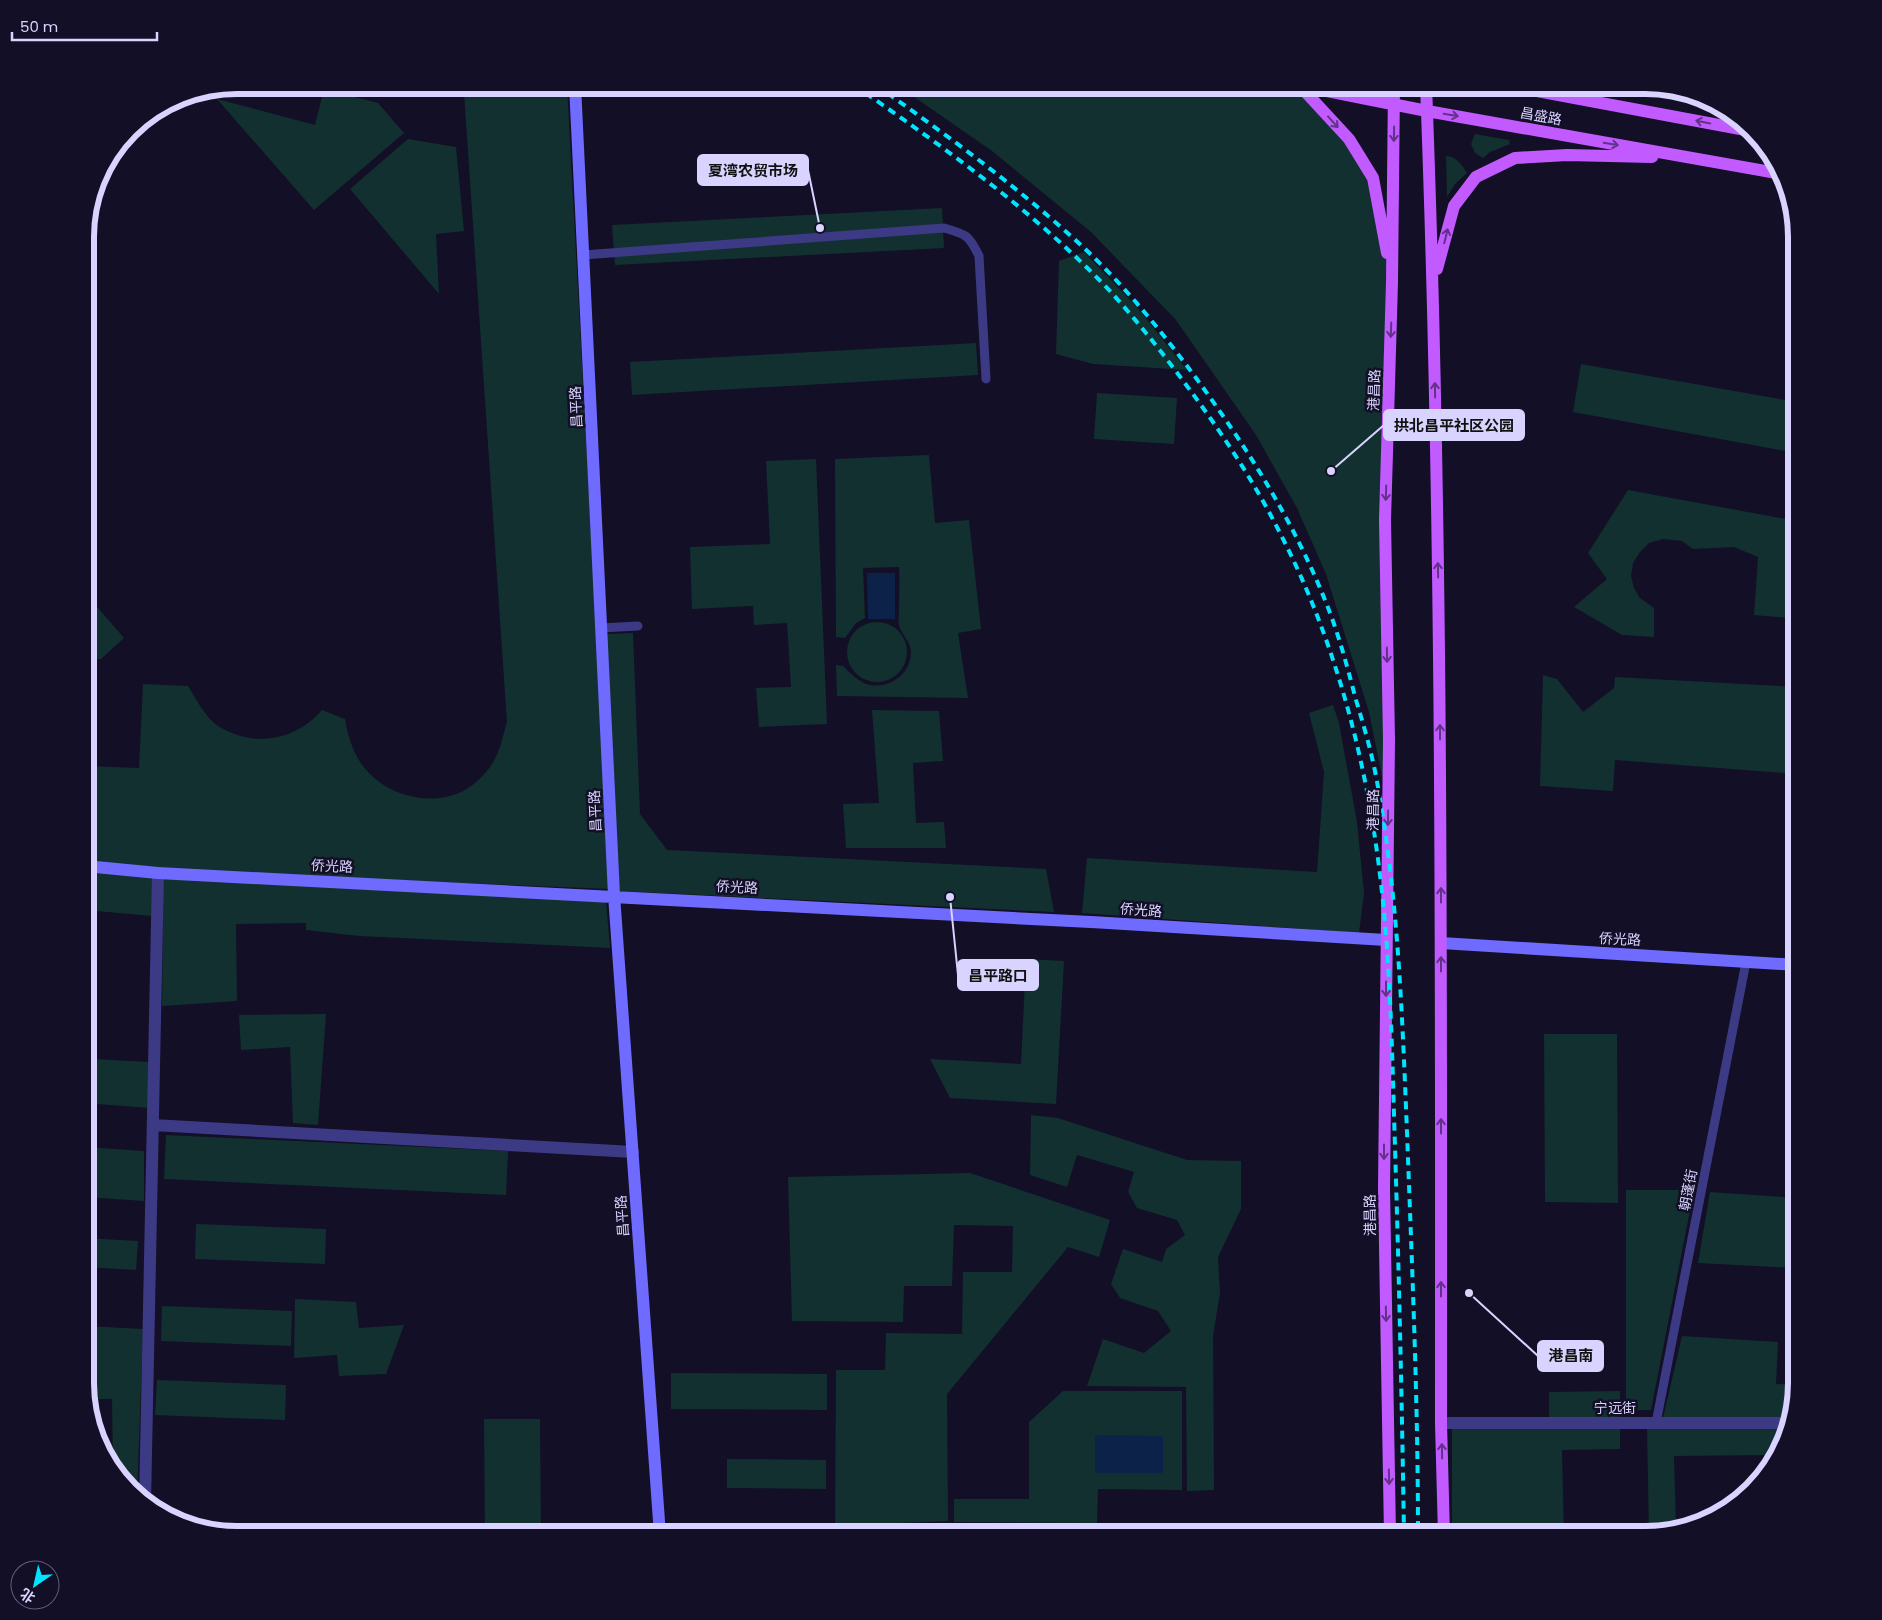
<svg xmlns="http://www.w3.org/2000/svg" width="1882" height="1620" font-family="Poppins,'Noto Sans SC',sans-serif">
<rect width="100%" height="100%" fill="#130f26"/>
<path fill="#12302f" d="M467 85H567L610 889 159 871 85 864V766L139 768 143 684 188 686C196 699 205 717 218 726 253 748 295 741 322 710L345 719C348 738 355 760 370 774 391 795 427 805 456 794 468 790 478 781 486 772 499 758 502 739 507 722L464 93Z
M897 85H1295L1348 140 1372 179 1392 281 1387 801 1369 712 1326 574 1297 508 1256 435 1176 320 1091 232 992 151Z
M324 89 378 103 404 133 314 210 217 99 315 125Z
M1475 134 1509 140 1510 144 1490 152 1483 158 1475 153 1471 144Z
M408 139 456 147 464 231 436 234 439 294 350 189Z
M1446 156C1456 156 1462 165 1467 173L1455 184 1447 197Z
M942 208 944 248 615 265 612 225Z
M1084 252 1136 306 1187 370 1093 364 1056 354 1059 261Z
M976 343 978 375 632 395 630 362Z
M1581 364 1797 402V453L1573 412Z
M1097 393 1177 398 1174 444 1094 439Z
M929 455 935 523 969 520 981 629 958 633 968 698 837 696 836 665 843 666C849 672 856 679 864 683 885 692 911 676 911 652 911 641 901 635 899 625 898 620 899 614 899 609 899 595 900 580 899 567L863 568 865 618 856 623 845 638 836 637 835 459Z
M816 459 827 724 759 727 756 688 791 687 787 623 754 625 753 606 692 609 690 547 770 544 766 461Z
M1628 490 1797 521V648L1788 647 1789 618 1754 615 1758 557 1734 547 1693 549 1682 541 1663 539 1649 543 1640 552 1633 563 1631 576 1634 588 1640 598 1654 608V637L1622 635 1574 607 1607 579 1588 553Z
M85 593 124 638 101 659 85 658Z
M847 652a30 30 0 1 1 60 0a30 30 0 1 1-60 0Z
M633 633 640 814 667 850 1046 869 1054 912 618 891 606 634Z
M1543 675 1557 679 1583 712 1614 688 1615 677 1797 687V774L1615 760 1613 791 1540 786Z
M1333 705 1339 723 1357 822 1364 893 1359 933 1082 913 1087 858 1317 872 1324 772 1309 713Z
M872 710 939 711 943 761 913 763 916 823 944 822 946 848H846L843 804 879 803Z
M85 871 606 901 610 948 359 936 306 930V923L236 924 237 1001 162 1006 163 917 85 910Z
M1026 959 1064 961 1056 1104 950 1098 930 1059 1021 1064Z
M326 1014 318 1125 293 1123 290 1047 241 1050 239 1015Z
M1544 1034H1617L1618 1203 1545 1202Z
M94 1059 149 1062V1108L85 1103V1076H93Z
M1031 1115 1058 1118 1187 1160 1241 1161V1209L1218 1257 1220 1293 1213 1336 1214 1490 1187 1491 1186 1387 1087 1386 1103 1339 1144 1353 1171 1331 1158 1311 1120 1298 1111 1284 1123 1249 1162 1262 1166 1249 1185 1235 1177 1220 1137 1208 1128 1192 1134 1172 1077 1155 1067 1187 1030 1175Z
M166 1135 508 1151 506 1195 164 1179Z
M85 1147 144 1151V1201L85 1197Z
M970 1173 1110 1220 1099 1257 1068 1247 947 1394 948 1521 901 1523 900 1535H835L836 1370H885L886 1333 962 1334 963 1272H1012L1013 1226 954 1225 952 1286H904L903 1322 792 1321 788 1177Z
M1626 1190H1694L1651 1410H1626Z
M1710 1192 1797 1198V1268L1698 1263Z
M196 1224 326 1229 325 1264 195 1259Z
M85 1238 138 1241 136 1270 85 1267Z
M295 1299 356 1302 359 1328 404 1325 386 1374 339 1376 337 1355 294 1358Z
M162 1306 292 1311 291 1346 161 1341Z
M85 1326 143 1329 137 1497 113 1466 112 1399H87L85 1393Z
M1682 1336 1778 1342 1776 1384 1797 1385 1790 1418H1663Z
M671 1373 827 1374V1410L671 1409Z
M157 1380 286 1385 285 1420 155 1415Z
M1063 1391H1182V1490L1098 1489 1097 1523 954 1522V1499H1029V1422Z
M1620 1391V1449L1562 1450 1564 1535H1452V1425L1549 1428V1392Z
M484 1419H540L541 1535H485Z
M1647 1427 1788 1428 1786 1441 1777 1455 1674 1456 1676 1529 1649 1534Z
M727 1459 826 1460V1489L727 1488Z
M1567 1523 1639 1524V1535H1567Z"/>
<path fill="#0c2248" d="M867 573H895V619H868Z
M1095 1435 1163 1436V1473H1095Z"/>
<g fill="none" stroke-linecap="round" stroke-linejoin="round">
<path stroke="#3d3a85" stroke-width="9" d="M583 255 944 228C966 234 969 235 979 256L986 379
M601 628 638 626
M1656 1423 1746 962"/>
<path stroke="#3d3a85" stroke-width="12" d="M153 1125 633 1152
M1441 1423H1789
M145 1502 158 873"/>
<path stroke="#6f6bff" stroke-width="12" d="M575 85 614 895 660 1535
M85 866 158 873C568 893 977 914 1386 940
M1441 943 1797 965"/>
<path stroke="#c25bff" stroke-width="12" d="M1297 85 1427 111 1782 174
M1426 85C1443 531 1441 977 1441 1423L1444 1535
M1505 85 1751 131
M1300 86 1349 139 1373 178 1387 253
M1437 269 1454 206 1476 177 1515 158 1567 155 1652 157
M1390 1535 1384 1189 1389 740 1385 520 1392 282 1394 85"/>
<path stroke="#00e5ff" stroke-width="4" stroke-dasharray="8 6" stroke-linecap="butt" d="M854 85C945 148 1035 212 1111 292 1137 321 1161 351 1184 382 1220 430 1254 481 1281 535 1335 640 1366 758 1380 875 1391 965 1392 1056 1395 1147 1399 1276 1402 1406 1404 1535
M876 85C948 136 1018 187 1083 247 1125 286 1162 332 1196 378 1251 453 1301 533 1333 621 1342 647 1349 673 1356 700 1363 723 1370 747 1375 771 1398 890 1402 1011 1407 1132 1412 1266 1418 1400 1418 1535"/>
</g>
<defs><path id="oneway-shaft" d="M-6 0H5M1.5-3L5.5 0L1.5 3" fill="none" stroke-width="1.6" stroke-linecap="round" stroke-linejoin="round" transform="scale(1.25)"/></defs>
<g stroke="#623188">
<use href="#oneway-shaft" transform="translate(1451 115) rotate(10)"/>
<use href="#oneway-shaft" transform="translate(1333 122) rotate(48)"/>
<use href="#oneway-shaft" transform="translate(1703 122) rotate(-169)"/>
<use href="#oneway-shaft" transform="translate(1394 134) rotate(91)"/>
<use href="#oneway-shaft" transform="translate(1611 144) rotate(10)"/>
<use href="#oneway-shaft" transform="translate(1446 236) rotate(-76)"/>
<use href="#oneway-shaft" transform="translate(1391 330) rotate(92)"/>
<use href="#oneway-shaft" transform="translate(1435 390) rotate(-91)"/>
<use href="#oneway-shaft" transform="translate(1386 493) rotate(92)"/>
<use href="#oneway-shaft" transform="translate(1438 570) rotate(-91)"/>
<use href="#oneway-shaft" transform="translate(1387 655) rotate(89)"/>
<use href="#oneway-shaft" transform="translate(1440 732) rotate(-90)"/>
<use href="#oneway-shaft" transform="translate(1388 818) rotate(91)"/>
<use href="#oneway-shaft" transform="translate(1441 895) rotate(-90)"/>
<use href="#oneway-shaft" transform="translate(1441 964) rotate(-90)"/>
<use href="#oneway-shaft" transform="translate(1386 989) rotate(90)"/>
<use href="#oneway-shaft" transform="translate(1441 1126) rotate(-90)"/>
<use href="#oneway-shaft" transform="translate(1384 1152) rotate(90)"/>
<use href="#oneway-shaft" transform="translate(1441 1289) rotate(-90)"/>
<use href="#oneway-shaft" transform="translate(1386 1314) rotate(89)"/>
<use href="#oneway-shaft" transform="translate(1442 1451) rotate(-91)"/>
<use href="#oneway-shaft" transform="translate(1389 1477) rotate(89)"/>
</g>
<g text-anchor="middle" dominant-baseline="central" stroke-width="5" stroke-linejoin="round" paint-order="stroke">
<g font-size="14" fill="#d9d4ff" stroke="#130f26">
<text transform="translate(1541 116) rotate(10)">昌盛路</text>
<text transform="translate(1374 390) rotate(-88)">港昌路</text>
<text transform="translate(576 407) rotate(-93)">昌平路</text>
<text transform="translate(1373 810) rotate(-89)">港昌路</text>
<text transform="translate(595 811) rotate(-93)">昌平路</text>
<text transform="translate(332 866) rotate(3)">侨光路</text>
<text transform="translate(737 887) rotate(3)">侨光路</text>
<text transform="translate(1141 910) rotate(4)">侨光路</text>
<text transform="translate(1620 939) rotate(3)">侨光路</text>
<text transform="translate(1688 1190) rotate(-79)">朝蓬街</text>
<text transform="translate(1370 1215) rotate(-91)">港昌路</text>
<text transform="translate(622 1216) rotate(-94)">昌平路</text>
<text x="1615" y="1408">宁远街</text>
</g>
</g>
<path d="M0 0H1882V1620H0ZM237 94H1645A143 143 0 0 1 1788 237V1383A143 143 0 0 1 1645 1526H237A143 143 0 0 1 94 1383V237A143 143 0 0 1 237 94Z" fill="#130f26" fill-rule="evenodd"/>
<path fill="none" stroke="#d9d4ff" stroke-width="6" d="M237 94H1645A143 143 0 0 1 1788 237V1383A143 143 0 0 1 1645 1526H237A143 143 0 0 1 94 1383V237A143 143 0 0 1 237 94Z"/>
<path fill="none" stroke="#d9d4ff" stroke-width="2" d="M820 228L808 170M1331 471L1384 425M950 897L958 975M1469 1293L1538 1356"/>
<g fill="#d9d4ff" stroke="#130f26" stroke-width="2">
<circle cx="820" cy="228" r="5"/>
<circle cx="1331" cy="471" r="5"/>
<circle cx="950" cy="897" r="5"/>
<circle cx="1469" cy="1293" r="5"/>
</g>
<g fill="#d9d4ff" stroke="#d9d4ff" stroke-width="2">
<rect x="698" y="155" width="110" height="30" rx="5"/>
<rect x="1384" y="410" width="140" height="30" rx="5"/>
<rect x="958" y="960" width="80" height="30" rx="5"/>
<rect x="1538" y="1341" width="65" height="30" rx="5"/>
</g>
<g font-size="15" text-anchor="middle" font-weight="bold" fill="#111">
<text x="753" y="176">夏湾农贸市场</text>
<text x="1454" y="431">拱北昌平社区公园</text>
<text x="998" y="981">昌平路口</text>
<text x="1571" y="1361">港昌南</text>
</g>
<g transform="translate(35 1585) rotate(214)"><circle r="24" fill="#130f26" stroke="#625e7d"/>
<path d="M0-4L9 19L0 12L-9 19Z" fill="#00e5ff"/>
<text y="-8" font-size="14" font-weight="bold" text-anchor="middle" fill="#d9d4ff">北</text>
</g>
<path d="M12 32v8h145v-8" fill="none" stroke="#d9d4ff" stroke-width="2.5"/>
<text x="20" y="32" font-size="15" fill="#d9d4ff" stroke="#130f26" stroke-width="4" paint-order="stroke">50 m</text>
</svg>
